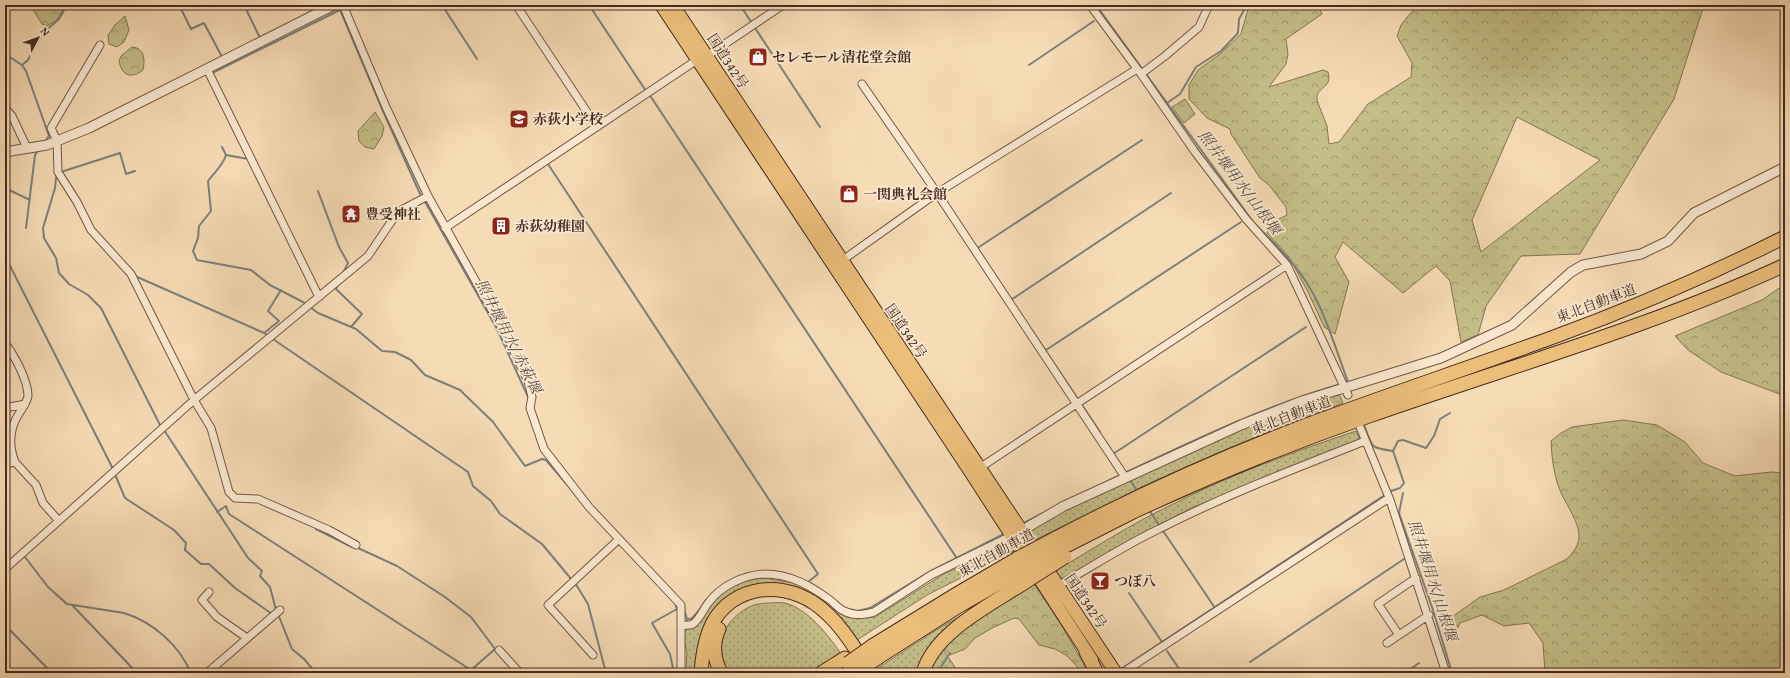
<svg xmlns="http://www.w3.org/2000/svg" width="1790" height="678" font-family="'Gentium Book Plus','Noto Serif JP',serif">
<defs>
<pattern id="grass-dots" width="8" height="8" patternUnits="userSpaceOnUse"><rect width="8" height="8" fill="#c4be88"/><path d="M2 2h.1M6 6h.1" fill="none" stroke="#a19b6f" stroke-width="1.8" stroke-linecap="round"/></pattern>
<pattern id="forest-crowns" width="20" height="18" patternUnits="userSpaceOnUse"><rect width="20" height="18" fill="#c4be88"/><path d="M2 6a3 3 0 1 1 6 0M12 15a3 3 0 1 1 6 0" fill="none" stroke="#a19b6f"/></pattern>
<pattern id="park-tufts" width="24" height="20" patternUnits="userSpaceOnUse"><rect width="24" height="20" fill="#c4be88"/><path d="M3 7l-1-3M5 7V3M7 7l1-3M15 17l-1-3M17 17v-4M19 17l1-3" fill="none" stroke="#a19b6f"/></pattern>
</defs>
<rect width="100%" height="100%" fill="#f6dcb5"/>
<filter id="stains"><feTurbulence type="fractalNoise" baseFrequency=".005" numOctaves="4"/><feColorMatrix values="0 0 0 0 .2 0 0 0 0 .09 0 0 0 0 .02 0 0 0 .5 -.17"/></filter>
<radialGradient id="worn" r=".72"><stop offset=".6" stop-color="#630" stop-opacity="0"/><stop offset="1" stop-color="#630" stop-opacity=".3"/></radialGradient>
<path fill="url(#grass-dots)" stroke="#867454" d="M1336 395 1340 396 1343 403 1234 446 1152 482 1035 540 1029 531 1074 504 1244 427Z
M1356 431 1360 439 1358 441 1191 508 1063 578H1059L1055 571C1093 549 1131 524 1171 505 1230 475 1293 452 1356 431Z
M1010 544 1014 551 927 595 857 640C845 625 832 607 815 596 781 575 731 582 709 617 698 634 698 654 696 673H686L687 652 684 641 685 629H692L699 623 708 608 720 593 743 581 763 578 795 583 826 600 839 613 846 617 858 619 875 617 942 575 1002 545Z
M997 594 919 673H877L875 670 938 629Z
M769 603C774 603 780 602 785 603 809 610 826 633 840 652L812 673H728C724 667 720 660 719 653 718 632 735 612 754 605 758 604 764 603 769 603Z
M943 649 958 672 956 673H930L933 663Z"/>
<path fill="url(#forest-crowns)" stroke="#867454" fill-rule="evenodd" d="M30 5H65L57 20 47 26 42 24Z
M1252 5H1318L1322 14 1286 39 1288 54 1286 64 1269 87 1323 70 1328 72C1333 89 1316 86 1317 99 1317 102 1325 120 1327 126 1328 132 1328 138 1329 144L1339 142 1368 104 1411 77 1412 63 1397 36 1401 25 1414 9 1411 5H1704L1674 99 1580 254 1521 256 1486 306 1478 335 1461 342 1450 281 1436 266 1403 293 1343 242 1335 257 1349 282 1335 334 1324 327 1308 292 1289 257 1267 233 1271 223 1287 215 1286 207 1269 185 1260 178 1231 134 1230 129 1207 118 1189 99V85L1198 70 1220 54 1241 34 1248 9ZM1517 117 1600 160 1481 252 1472 220Z
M125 16 129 30 124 42 117 47 109 44 108 35 115 25Z
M132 47C145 48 145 60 143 70 131 79 122 76 119 61L121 56Z
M375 112 384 127 382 136 374 149 365 147 359 141 358 131Z
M1785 284V396L1721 372 1688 350 1675 336 1762 300Z
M1623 420 1657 425 1685 442 1703 463 1735 476 1771 472 1785 473V673H1545L1543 643 1529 623 1504 626 1482 615 1460 623 1456 632H1447L1442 628 1443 619 1447 615 1452 617 1480 597 1504 590 1567 559C1573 553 1580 544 1579 535 1578 521 1568 507 1562 495 1554 478 1552 460 1551 441L1561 433 1572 427Z
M1035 585 1062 626 1089 673H1082L1074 663 1066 655 1055 649 1039 645 1019 619 1014 618 992 628 975 638 965 649 950 655 943 647 965 628 1031 586Z"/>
<path fill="url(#park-tufts)" stroke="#867454" d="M1185 99 1195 114 1184 123 1172 107Z"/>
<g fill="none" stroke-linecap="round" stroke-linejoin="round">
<path stroke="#7d807b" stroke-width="2" d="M179 5 191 29 204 23 221 55
M244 5 259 36
M338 5 383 111 421 196
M442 5 477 59
M589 5 646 91
M740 5 820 127
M1096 5 1254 223C1272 241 1291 259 1305 280 1324 308 1336 350 1348 382 1265 405 1188 443 1110 480
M5 54 22 65 26 71 49 136 44 143
M22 65 28 60 42 34 59 19 67 5
M1029 65 1094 21
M212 73 340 10
M649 94 956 557
M1167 103 1180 94 1196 67 1221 51 1238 33 1239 19 1247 5
M222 147 226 155C223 165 215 172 208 181L211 211 199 226 198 238 193 251 197 260 251 270 270 285 303 302 318 313 356 329 382 351 395 352 411 360 425 375 460 390 493 422 525 466 542 459 546 460 576 495
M226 155 248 159
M548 164 818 574 808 582
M61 173 64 171 120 153 126 174 135 171
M58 176 56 178 55 188 43 228 44 238 56 258 59 273 69 284 88 295 101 308 161 427
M5 188 30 200
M318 191 339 247 348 263 343 273
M424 200 497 329 529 399
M26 228 35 155 39 149
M976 249 1142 140
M5 256 111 465 125 498 174 530 186 543 185 550 201 564H209L235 588 272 614
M135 276 264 333 468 472 473 486 491 501 500 514 542 544 577 586 588 604 606 673
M338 285 336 289 362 314 351 327
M1011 300 1171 193
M1031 329 1100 432
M264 333 279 321 268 311 281 290
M1046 350 1241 222
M164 430 248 558 262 571 260 576 270 587 276 610
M1393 451 1398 441 1403 440 1426 448 1434 436 1440 419 1450 413
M1113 454 1306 327
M1129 478 1137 491
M1403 493 1399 513 1433 610 1452 673
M1149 510 1215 608
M217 512 226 506 229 514 471 670 495 649 471 617 445 597 397 566 358 548 350 546 316 529
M597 520 658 585
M1022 524 1043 513
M25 557 48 587 67 604 124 613C153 622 179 645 191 673
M811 583 827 594
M1129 593 1162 642
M675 594 681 601
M838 603 845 608 857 611 870 608 929 572 1004 534
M73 606 137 673
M684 609 687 619 684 632
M278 614 292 649 304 659 316 673
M687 619H691C699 612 703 603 711 595
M5 625 52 673
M1167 651 1182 673
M1250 662 1413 553
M1121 669 1391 491 1400 488 1404 483 1393 451C1371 448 1372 448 1365 427
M674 673 670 654 652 623 677 609 675 603
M937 673 950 653
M1405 673 1419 663"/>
<defs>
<path id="minor" d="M343 5 386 107 428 196 507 337 528 381 532 397 530 408 544 449 589 507 681 605V673
M516 5 597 127
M1090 5 1141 74 1195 152 1246 219 1287 265 1348 395
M100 45 51 128 57 141 58 172 77 202 91 230 131 274 194 400 211 428 229 492 235 498 258 499 329 530 356 545
M207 69 319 297
M1141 74 1165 56 1199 27 1209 5
M862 84 937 193 1125 477
M5 108 12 116 27 148
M445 228 697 60 707 56 783 5
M840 262 937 193 1137 69
M5 343C14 355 28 380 28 396 27 402 23 407 20 412 9 428 8 444 15 462
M5 408 25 404
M1360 427 1390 500 1446 673
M5 464 15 462 36 485 43 503 59 521
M978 469 1287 265
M5 569 194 400 368 256 393 219 403 209 428 196
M1056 587C1090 568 1123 546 1159 529 1226 495 1296 468 1365 441
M209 592 202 600 217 617 247 638
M681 625C685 625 689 626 693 624 700 619 704 608 709 602 722 585 744 575 765 574 790 574 811 586 830 600 834 603 839 609 844 611 854 616 863 615 874 612L931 575 1013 535
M1399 635 1378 604 1416 578
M1387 643 1429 615
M499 650 520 673
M593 655 548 605 618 540
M207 673 280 610
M1122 673 1389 498"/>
<path id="tertiary" d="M5 152 47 145 89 128 334 5
M1021 531 1064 506 1241 425 1302 401 1441 358 1512 325 1571 272 1583 265 1641 254 1668 241 1694 213 1785 167"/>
<path id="trunk" d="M661 5 971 473 1092 660
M673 5 1116 673"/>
<path id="motorway" d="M1054 539C1132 498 1213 461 1296 429 1381 397 1466 369 1551 338 1631 309 1709 275 1785 237
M1060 549C1084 537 1109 524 1133 512 1210 476 1289 444 1369 416 1508 367 1651 327 1785 265
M719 629C712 644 714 659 721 673
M872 646 955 595 1018 558
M1086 652 1097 673
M879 657 959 606 1023 569
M701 673C702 659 704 644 709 631 725 588 777 578 814 603 839 620 855 648 871 673
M821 673 845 658
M923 673C934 631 996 602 1030 579"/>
</defs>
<use href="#minor" stroke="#735644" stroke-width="9"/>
<use href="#tertiary" stroke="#735644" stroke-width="11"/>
<use href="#trunk" stroke="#472a1f" stroke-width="14"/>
<use href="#motorway" stroke="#472a1f" stroke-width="15"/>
<use href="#minor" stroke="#f9e8cf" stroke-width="7"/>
<use href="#tertiary" stroke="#f9e8cf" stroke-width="9"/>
<use href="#trunk" stroke="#ebbe7a" stroke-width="12"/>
<use href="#motorway" stroke="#ebbe7a" stroke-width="13"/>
<defs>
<path id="motorway-bridge" d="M1018 558 1054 539
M1023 569 1060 549
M1030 579 1065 557
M848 663 872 646
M855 673 879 657"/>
</defs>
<use href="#motorway-bridge" stroke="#472a1f" stroke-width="15" stroke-linecap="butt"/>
<use href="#motorway-bridge" stroke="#ebbe7a" stroke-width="13"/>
</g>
<defs>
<symbol id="shop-square" viewBox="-11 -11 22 22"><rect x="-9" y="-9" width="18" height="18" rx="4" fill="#8f2418" stroke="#f9e8cf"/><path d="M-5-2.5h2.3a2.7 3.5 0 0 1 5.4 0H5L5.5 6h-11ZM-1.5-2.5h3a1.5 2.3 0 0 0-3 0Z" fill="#fff"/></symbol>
<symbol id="school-square" viewBox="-11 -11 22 22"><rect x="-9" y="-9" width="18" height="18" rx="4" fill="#8f2418" stroke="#f9e8cf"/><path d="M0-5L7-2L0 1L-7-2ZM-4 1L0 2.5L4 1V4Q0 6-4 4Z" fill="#fff"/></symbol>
<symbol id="temple-square" viewBox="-11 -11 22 22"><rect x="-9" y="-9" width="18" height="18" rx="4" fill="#8f2418" stroke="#f9e8cf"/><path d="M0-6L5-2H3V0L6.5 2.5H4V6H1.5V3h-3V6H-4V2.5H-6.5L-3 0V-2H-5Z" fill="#fff"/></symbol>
<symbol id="building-square" viewBox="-11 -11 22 22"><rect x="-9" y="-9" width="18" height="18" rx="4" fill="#8f2418" stroke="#f9e8cf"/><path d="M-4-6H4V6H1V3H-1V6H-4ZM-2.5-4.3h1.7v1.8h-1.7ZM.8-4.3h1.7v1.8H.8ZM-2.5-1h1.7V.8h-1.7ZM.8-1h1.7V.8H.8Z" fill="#fff"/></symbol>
<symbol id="bar-square" viewBox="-11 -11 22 22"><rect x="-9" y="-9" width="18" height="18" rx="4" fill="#8f2418" stroke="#f9e8cf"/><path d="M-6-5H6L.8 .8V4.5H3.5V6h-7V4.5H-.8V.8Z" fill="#fff"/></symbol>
</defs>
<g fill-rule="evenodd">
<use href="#shop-square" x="747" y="46" width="22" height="22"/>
<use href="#school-square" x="508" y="108" width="22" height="22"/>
<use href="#shop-square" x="838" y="183" width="22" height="22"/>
<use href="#temple-square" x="340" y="203" width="22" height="22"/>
<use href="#building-square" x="490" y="215" width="22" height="22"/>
<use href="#bar-square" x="1089" y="570" width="22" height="22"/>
</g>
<g text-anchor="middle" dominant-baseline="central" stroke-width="3.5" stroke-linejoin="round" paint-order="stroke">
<g font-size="14" font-weight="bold" fill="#472a1f" stroke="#f9e8cf" text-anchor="start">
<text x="772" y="57">セレモール清花堂会館</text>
<text x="533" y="119">赤荻小学校</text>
<text x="863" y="194">一関典礼会館</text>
<text x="365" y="214">豊受神社</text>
<text x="515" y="226">赤荻幼稚園</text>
<text x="1114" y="581">つぼ八</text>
</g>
<g font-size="14" fill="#472a1f" stroke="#f9e8cf">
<text transform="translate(728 61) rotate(57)">国道342号</text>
<text transform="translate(1596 303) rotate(-21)">東北自動車道</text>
<text transform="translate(906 331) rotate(56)">国道342号</text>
<text transform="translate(1291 415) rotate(-21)">東北自動車道</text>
<text transform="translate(996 553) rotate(-29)">東北自動車道</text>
<text transform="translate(1086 601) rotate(56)">国道342号</text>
</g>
<g font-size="15" font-style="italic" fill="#5e4e45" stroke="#f9e8cf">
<text transform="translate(1240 182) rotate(53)">照井堰用水/山根堰</text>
<text transform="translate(509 336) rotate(63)">照井堰用水/赤萩堰</text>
<text transform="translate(1433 580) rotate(72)">照井堰用水/山根堰</text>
</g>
</g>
<rect width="1790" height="678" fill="none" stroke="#f6dcb5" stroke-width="20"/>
<rect x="6" y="6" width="1778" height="666" fill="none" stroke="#472a1f" stroke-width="2"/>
<rect x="10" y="10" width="1770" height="658" fill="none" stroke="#472a1f"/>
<g transform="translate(38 38) rotate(49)" stroke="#f9e8cf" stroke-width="3" paint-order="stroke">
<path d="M0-3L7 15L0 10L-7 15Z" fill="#472a1f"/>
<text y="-6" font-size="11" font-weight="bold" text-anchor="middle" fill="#472a1f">N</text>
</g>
<rect width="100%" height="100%" filter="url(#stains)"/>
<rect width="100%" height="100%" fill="url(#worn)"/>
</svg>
